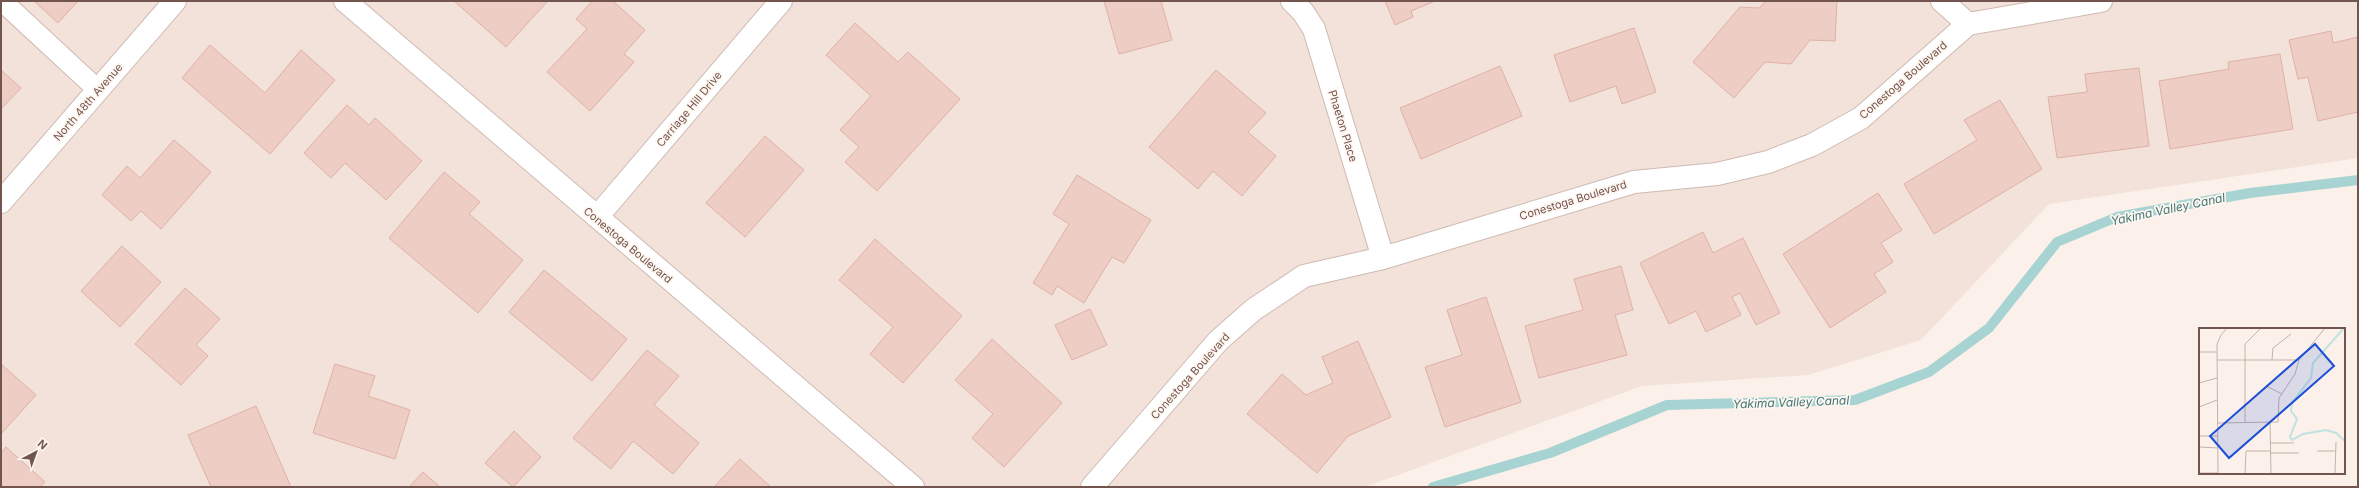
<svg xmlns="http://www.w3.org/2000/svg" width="2359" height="488" font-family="Inter,sans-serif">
<rect width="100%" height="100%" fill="#fbf1ea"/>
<path fill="#f2e2d9" d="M1 1H2358V158L2049 204 1921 340 1808 375 1642 386 1365 487H1Z"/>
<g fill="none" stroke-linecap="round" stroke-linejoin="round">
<path stroke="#a7d4d2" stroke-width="10" d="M1433 487 1550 453 1667 405 1855 400 1929 372 1989 328 2057 242 2117 217 2250 193 2358 180"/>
</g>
<path fill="#eecdc4" stroke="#dfb1a6" d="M34 1H78L58 23Z
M454 1H546L547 2 506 47Z
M592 1H613L645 30 624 54 634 62 590 111 547 72 587 29 576 19Z
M1104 1H1161L1172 40 1119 54Z
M1385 1H1435L1411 11 1413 17 1395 25Z
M1766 1H1837L1835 41 1810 40 1791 64 1765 62 1734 98 1693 62 1740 7 1759 8Z
M855 23 898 62 908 52 960 99 877 191 845 162 859 147 840 130 871 96 826 55Z
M1634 28 1656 92 1622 104 1616 86 1570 102 1554 55Z
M2331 31 2333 43 2358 37V112L2318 121 2308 77 2298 79 2289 40Z
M210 45 265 93 301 50 335 80 270 154 182 78Z
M2280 54 2293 129 2170 149 2159 81 2229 69 2228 62Z
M1500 66 1522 116 1421 159 1400 108Z
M2139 68 2149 146 2057 158 2048 97 2087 92 2085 74Z
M1 70 21 88 1 109Z
M1216 70 1266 113 1248 132 1276 156 1242 196 1213 171 1198 189 1149 147Z
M2000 100 2042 169 1934 234 1904 184 1977 140 1964 120Z
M347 105 369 125 375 118 422 161 386 200 345 163 331 178 304 153Z
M765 136 804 170 745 237 706 203Z
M174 140 211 172 161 229 141 211 131 221 102 195 127 166 140 178Z
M444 172 480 202 469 214 523 260 478 313 389 238Z
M1077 175 1151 220 1124 263 1112 257 1084 303 1057 286 1052 295 1033 283 1069 224 1053 214Z
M1878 193 1902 230 1881 243 1893 262 1874 274 1886 292 1830 328 1783 254Z
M1703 232 1713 253 1743 238 1780 313 1756 325 1740 293 1732 297 1741 315 1706 332 1696 311 1669 324 1640 263Z
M875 239 962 316 903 383 870 354 893 327 839 280Z
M122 246 161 282 120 327 81 291Z
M1621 266 1633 310 1615 315 1627 355 1539 378 1525 326 1583 310 1574 279Z
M544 270 627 339 592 381 509 312Z
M185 288 220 319 196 345 208 356 181 385 135 344Z
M1486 297 1521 402 1445 427 1425 367 1462 355 1447 310Z
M1090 309 1107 345 1072 360 1055 325Z
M992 339 1062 403 1004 467 972 438 993 414 955 380Z
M1358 341 1391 417 1348 436 1317 473 1247 414 1282 374 1306 395 1333 383 1322 357Z
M647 350 679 376 654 405 699 443 673 474 633 441 611 469 573 438Z
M1 364 36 395 1 434Z
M335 364 375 376 368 396 410 410 395 459 313 433Z
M256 406 291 487H211L188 435Z
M514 431 541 457 513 487 485 463Z
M6 447 45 482 40 487H1V453Z
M740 459 771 487H714Z
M423 472 440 487H409Z"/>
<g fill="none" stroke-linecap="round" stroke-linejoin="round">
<defs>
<path id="service" d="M2 1 98 90"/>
<path id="minor" d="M345 1 913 487
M1292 1 1303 12 1314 29 1383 258
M1942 1 1968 24
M1 202 175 1
M597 217 781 1
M1092 487 1218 341 1253 310 1304 276 1383 258 1634 182 1717 174 1768 162 1812 145 1861 118 1968 24 2101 1"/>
</defs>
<use href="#service" stroke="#cebab3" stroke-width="22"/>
<use href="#minor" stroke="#cebab3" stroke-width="24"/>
<use href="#service" stroke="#fff" stroke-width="20"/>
<use href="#minor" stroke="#fff" stroke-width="22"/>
</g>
<g text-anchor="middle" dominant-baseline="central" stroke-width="3.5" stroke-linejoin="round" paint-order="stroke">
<g font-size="11" fill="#73554f" stroke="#fef6f0">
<text transform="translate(1903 80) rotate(-41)">Conestoga Boulevard</text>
<text transform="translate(88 102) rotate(-49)">North 48th Avenue</text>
<text transform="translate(689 109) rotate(-50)">Carriage Hill Drive</text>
<text transform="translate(1343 126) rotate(73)">Phaeton Place</text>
<text transform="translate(1573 200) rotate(-17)">Conestoga Boulevard</text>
<text transform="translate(628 245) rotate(40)">Conestoga Boulevard</text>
<text transform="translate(1190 376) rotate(-48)">Conestoga Boulevard</text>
</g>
<g font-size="12" font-style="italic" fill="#447776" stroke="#fef6f0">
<text transform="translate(2168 209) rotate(-12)">Yakima Valley Canal</text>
<text transform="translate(1791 402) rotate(-2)">Yakima Valley Canal</text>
</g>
</g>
<g transform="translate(2199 328)">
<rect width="146" height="146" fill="#fbf1ea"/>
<path fill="none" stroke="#c0e3e1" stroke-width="2" d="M145 0 114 35 112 50 93 75 92 83 98 91 91 109 93 112 104 106 127 102 137 105 146 113"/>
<path fill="none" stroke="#c5b3ac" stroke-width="1" d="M0 24H18M18 32H100M73 32 74 20 92 6M0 55 18 50M67 58 83 66M0 79 18 72M71 94 72 146M18 95 79 94 80 70 96 46 100 32 126 0M46 95V16L62 0M0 108H19M71 115H95M0 119 19 120M118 123H137M71 125H100M0 145H19M19 146 18 16 22 7 28 0M46 146 47 123H71M136 146 137 114"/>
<path fill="#1d4ed8" fill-opacity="0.15" stroke="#1d4ed8" stroke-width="2" d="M116 16 135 38 30 130 11 108Z"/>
<rect width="146" height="146" fill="none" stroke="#73554f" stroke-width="2"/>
</g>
<rect width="2359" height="488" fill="none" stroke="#73554f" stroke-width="4"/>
<g transform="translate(36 452) rotate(41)" stroke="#fef6f0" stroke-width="3" paint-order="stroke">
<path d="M0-3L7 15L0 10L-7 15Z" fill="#73554f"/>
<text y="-6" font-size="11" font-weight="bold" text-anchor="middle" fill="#73554f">N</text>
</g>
</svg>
